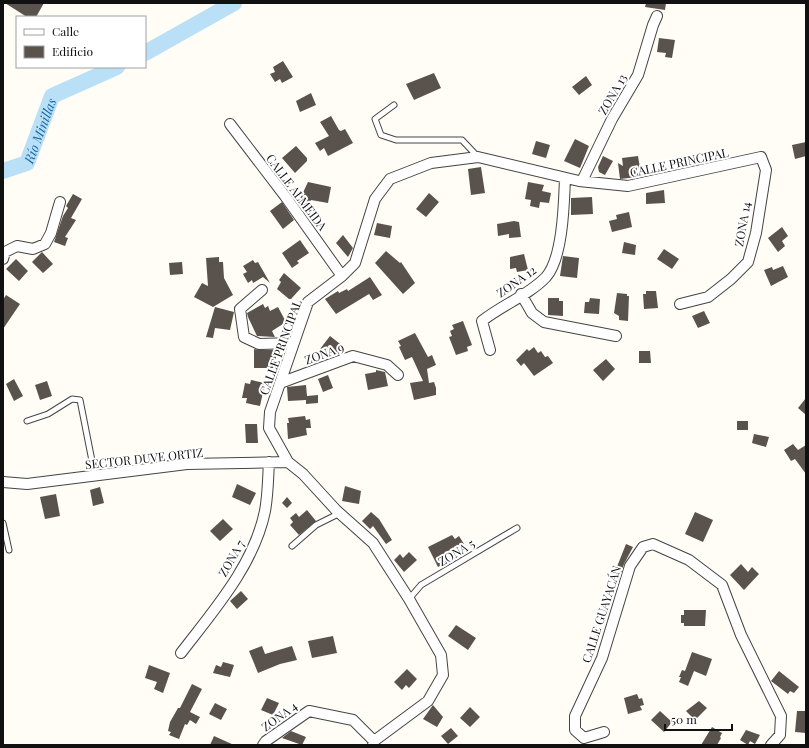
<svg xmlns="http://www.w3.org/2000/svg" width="809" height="748" font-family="'Playfair Display',serif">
<rect width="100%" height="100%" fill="#fffdf5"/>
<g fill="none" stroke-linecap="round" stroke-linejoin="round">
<g stroke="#b9e0f7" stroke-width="16">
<path d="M145 53 234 3"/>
<path id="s1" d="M3 171 27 163 52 96 117 67"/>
</g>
</g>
<path fill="#5a524d" d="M5 3H44L36 17H27Z
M646 3H666L665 10 645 7Z
M659 38 675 40 672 58 665 57 666 53 657 52Z
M283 61 293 77 282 83 280 79 275 82 270 74 275 72 273 67Z
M434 73 441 88 414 100 406 84Z
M586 76 592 85 579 95 572 87Z
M311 93 316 105 300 112 296 101Z
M331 116 339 130 341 131 345 129 353 143 328 156 324 148 320 151 315 143 329 136 320 122Z
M575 139 589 146 580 168 564 161Z
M536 141 550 145 546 158 532 154Z
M806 142V156L795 159 792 145Z
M296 146 307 158V161L295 173 282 158Z
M603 156 613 161 605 175 599 172 598 167Z
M638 156 641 174 637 175V177L620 179 618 163 623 166 622 158Z
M481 167 485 193 471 195 468 169Z
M308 182 331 187 328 203 311 200 306 209 300 205 298 203Z
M528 182 544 185 542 191 551 193 549 203 540 202 539 208 530 206 531 200 525 199Z
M664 190 665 203 646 204V193Z
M429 193 439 202 426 217 416 209Z
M73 194 82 199 71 218 76 220 65 237 68 238 65 246 54 242 63 216 68 208 66 206Z
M592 197 593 214 571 215V198Z
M282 202 294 220 283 229 270 211Z
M629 212 632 227 612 232 609 221 617 219 616 215Z
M514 221 519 222 521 237 509 238V234L498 236 497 224Z
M377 223 392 226 390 238 374 235Z
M782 227 788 236 782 241 785 246 778 252 768 238Z
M343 235 353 248 348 257 336 243Z
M300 240 309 253 297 261 299 263 292 268 282 253Z
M624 242 636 245 635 255 622 253Z
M664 249 679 259 672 269 657 259Z
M386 251 400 263 401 262 415 283 403 294 375 263Z
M42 252 53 264 43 273 32 262Z
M524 254 528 270 517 272 516 268 510 269V257Z
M563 256 579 258 577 278 560 276Z
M219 257V262H223L224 278 233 295 213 307 194 297 202 283 208 286 206 258Z
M16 259 28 271 19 281 6 269Z
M253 260 255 263 258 262 270 283 263 277 253 283 252 280 248 283 243 274 247 272 243 266Z
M182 262 183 274 170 275 169 263Z
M783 266 788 277 771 286 764 270 772 267 773 270Z
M284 273 301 288 291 299H289L277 289 281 282 279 280Z
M370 277 382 295 373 300 369 294 336 314 325 299 338 291 339 293 347 289 348 291Z
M646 291H656L658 308 644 309 643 294H646Z
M617 293 627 294V296H629L628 321 619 320V316L614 313Z
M6 295 20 304 3 329V300Z
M548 298H559V301H563V316L548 315Z
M590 298 600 299 599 314 584 313 585 302H589Z
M263 304 265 308 268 306 270 311 278 307 286 322 272 331 275 337 257 336 248 317 247 313Z
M215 307 234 312 230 330 215 328 213 338 206 337Z
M704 311 710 323 698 328 692 316Z
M463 321 472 345 467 347 468 351 456 355 449 337 452 336 450 331 454 329 452 325Z
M415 333 428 357 432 355 436 365 427 369 429 383 434 382 436 388V395L414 400 410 383 423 381 412 357 405 360 399 347 401 346 398 341Z
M330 336 344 347 338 355 336 354 331 357 320 349Z
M534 347 538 353 541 351 545 357 548 356 553 363 534 376 524 363 521 366 516 360 527 349 529 351Z
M254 349 259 350H276V368H254Z
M639 351H650L651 363H639Z
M606 359 615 369 603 381 593 370Z
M376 370 385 372 388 386 368 390 365 374 376 372Z
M328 375 333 388 323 392 318 379Z
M14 379 23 396 14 401 6 384Z
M251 380 265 383 260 406 246 403 247 398H242L245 383 250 384Z
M47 381 52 396 40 400 35 385Z
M306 385 307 396 318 395V403L306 404V400L288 401 287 387Z
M806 398V415L798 408Z
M305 416 306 420 310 419 311 428H306L307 435 288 439 287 423H289L288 418Z
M737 421H748V430H737Z
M245 424H257L258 443H246Z
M754 434 769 437 766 447 752 443Z
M793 444 798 450 806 445V474L795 459 791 461 784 450Z
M237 484 256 493 250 505 232 497Z
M345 486 361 491 359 504 342 501Z
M100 487 104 503 93 506 90 490Z
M56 494 60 516 45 519 40 497Z
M287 497 292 503 287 508 282 503Z
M307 510 316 521 299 535 290 525 293 522 290 518 296 513 299 517Z
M371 512 379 519 392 540 386 544 373 526 370 529 362 521Z
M695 512 713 520 703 542 685 534Z
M223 519 233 529 220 541 210 531Z
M452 535 455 539 459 536 464 544 444 555 448 562 438 567 428 547Z
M626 544 633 547 624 564 617 585 611 582Z
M409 552 417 560 404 572 394 560 400 554 403 558Z
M741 564 748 572 752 567 759 574 744 590 730 575Z
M241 591 248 599 237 609 230 601Z
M684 610H706L705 626H684V623H681V615H684Z
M456 625 476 638 468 650 448 636Z
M333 636 337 653 312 658 308 641Z
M262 646 265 654 292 646 297 660 280 664 258 673 249 651Z
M692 652 712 659 706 676 694 671 688 686 679 682 681 677H679L682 670 685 671Z
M223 662 234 665 230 677 213 673 216 665 221 667Z
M149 665 170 673 163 693 154 689 157 682 145 678Z
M407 669 417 679 409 688 406 685 402 690 394 682Z
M779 671 799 687 794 693 790 691 788 694 771 681Z
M192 684 202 689 190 712 200 717 196 724 190 720 187 725 185 724 179 739 169 735 171 732 168 731 170 722 178 708H180Z
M637 694 639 699 642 698 644 705 640 706 642 710 628 714 624 698Z
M267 698 279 703 273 715 261 710Z
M699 701 707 708 695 720 686 711Z
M215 703 227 709 221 720 209 714Z
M433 705 443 717 437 727 423 719Z
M470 707 480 717 470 727 460 718Z
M660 711 672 722 664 732 651 720Z
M797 711H806V733L795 732Z
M712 727 722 733 720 737 721 738 717 745H701Z
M451 728 458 736 448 744 441 736Z
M746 730 760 735 755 744 750 741 748 745 740 740Z
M291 731 306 737 302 745 282 738Z
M214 736 234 745H210Z"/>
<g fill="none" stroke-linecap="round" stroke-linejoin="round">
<defs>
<path id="service" d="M394 105 375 119 381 135 396 140H462L478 157
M27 421 48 414 72 399 80 400 95 476
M3 523 9 550
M292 546 316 525 340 513
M409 599 421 585 517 528"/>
<path id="minor" d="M230 124 285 196 342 276
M582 181 612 119 638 75 653 25 657 16
M3 259 5 252 17 246 33 249 45 244 51 233 60 202
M262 290 240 309 244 337 259 344 294 343
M521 294 532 313 544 322 616 336
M490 350 482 321C502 305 529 295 546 277 563 258 564 203 565 178
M280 383 353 356 387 365 398 375
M3 482 27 484 187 464 288 462
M181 653C214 610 254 565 265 511 268 495 268 478 269 462
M604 732 584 738 575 730V716L602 658 630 566 643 547 653 544 689 560 722 585 741 635 781 716 780 735 771 745
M263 745 266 741 309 711 353 720 374 741
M373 745 374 741 428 701 443 675 441 655 409 599 373 543 336 510 303 474 288 462 269 428 270 412 308 302 342 276 355 263 375 199 390 179 431 163 478 157 579 181 628 186 761 157 766 170 756 233 748 262 731 279 708 297 680 304"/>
</defs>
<use href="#service" stroke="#444" stroke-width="7"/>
<use href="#minor" stroke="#444" stroke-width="12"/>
<use href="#service" stroke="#fff" stroke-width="5"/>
<use href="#minor" stroke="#fff" stroke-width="10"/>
</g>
<g text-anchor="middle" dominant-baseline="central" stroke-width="4" stroke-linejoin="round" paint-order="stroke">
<g font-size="12" fill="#111" stroke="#fff">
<text transform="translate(612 94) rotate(-60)">ZONA 13</text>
<text transform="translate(679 162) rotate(-12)">CALLE PRINCIPAL</text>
<text transform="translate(297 192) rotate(53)">CALLE ALMEIDA</text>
<text transform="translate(742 224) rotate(-80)">ZONA 14</text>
<text transform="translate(516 281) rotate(-35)">ZONA 12</text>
<text transform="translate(280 347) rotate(-70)">CALLE PRINCIPAL</text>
<text transform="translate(324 353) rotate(-20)">ZONA 9</text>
<text transform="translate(144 458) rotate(-6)">SECTOR DUVE ORTIZ</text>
<text transform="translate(456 552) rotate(-31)">ZONA 5</text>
<text transform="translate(231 558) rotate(-60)">ZONA 7</text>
<text transform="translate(601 614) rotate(-72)">CALLE GUAYACÁN</text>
<text transform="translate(279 716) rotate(-36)">ZONA 4</text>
</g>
<g font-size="13" font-style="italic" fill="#1768a6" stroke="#fff">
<text stroke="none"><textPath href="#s1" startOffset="60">Río Minillas</textPath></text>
</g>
</g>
<rect width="809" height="748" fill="none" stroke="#111111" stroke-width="8"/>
<rect x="16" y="16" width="130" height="52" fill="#ffffff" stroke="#a0a0a0"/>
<rect x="24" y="29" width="20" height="6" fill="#ffffff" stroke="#a0a0a0"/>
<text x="52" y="36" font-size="12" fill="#111111">Calle</text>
<rect x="24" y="46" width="20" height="12" fill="#5a524d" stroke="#a0a0a0"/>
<text x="52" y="56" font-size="12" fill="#111111">Edificio</text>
<path d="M665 724v6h67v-6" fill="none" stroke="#111111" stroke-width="2"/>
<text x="671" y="724" font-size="12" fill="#111111" stroke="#ffffff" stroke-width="3" paint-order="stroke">50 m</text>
</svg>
